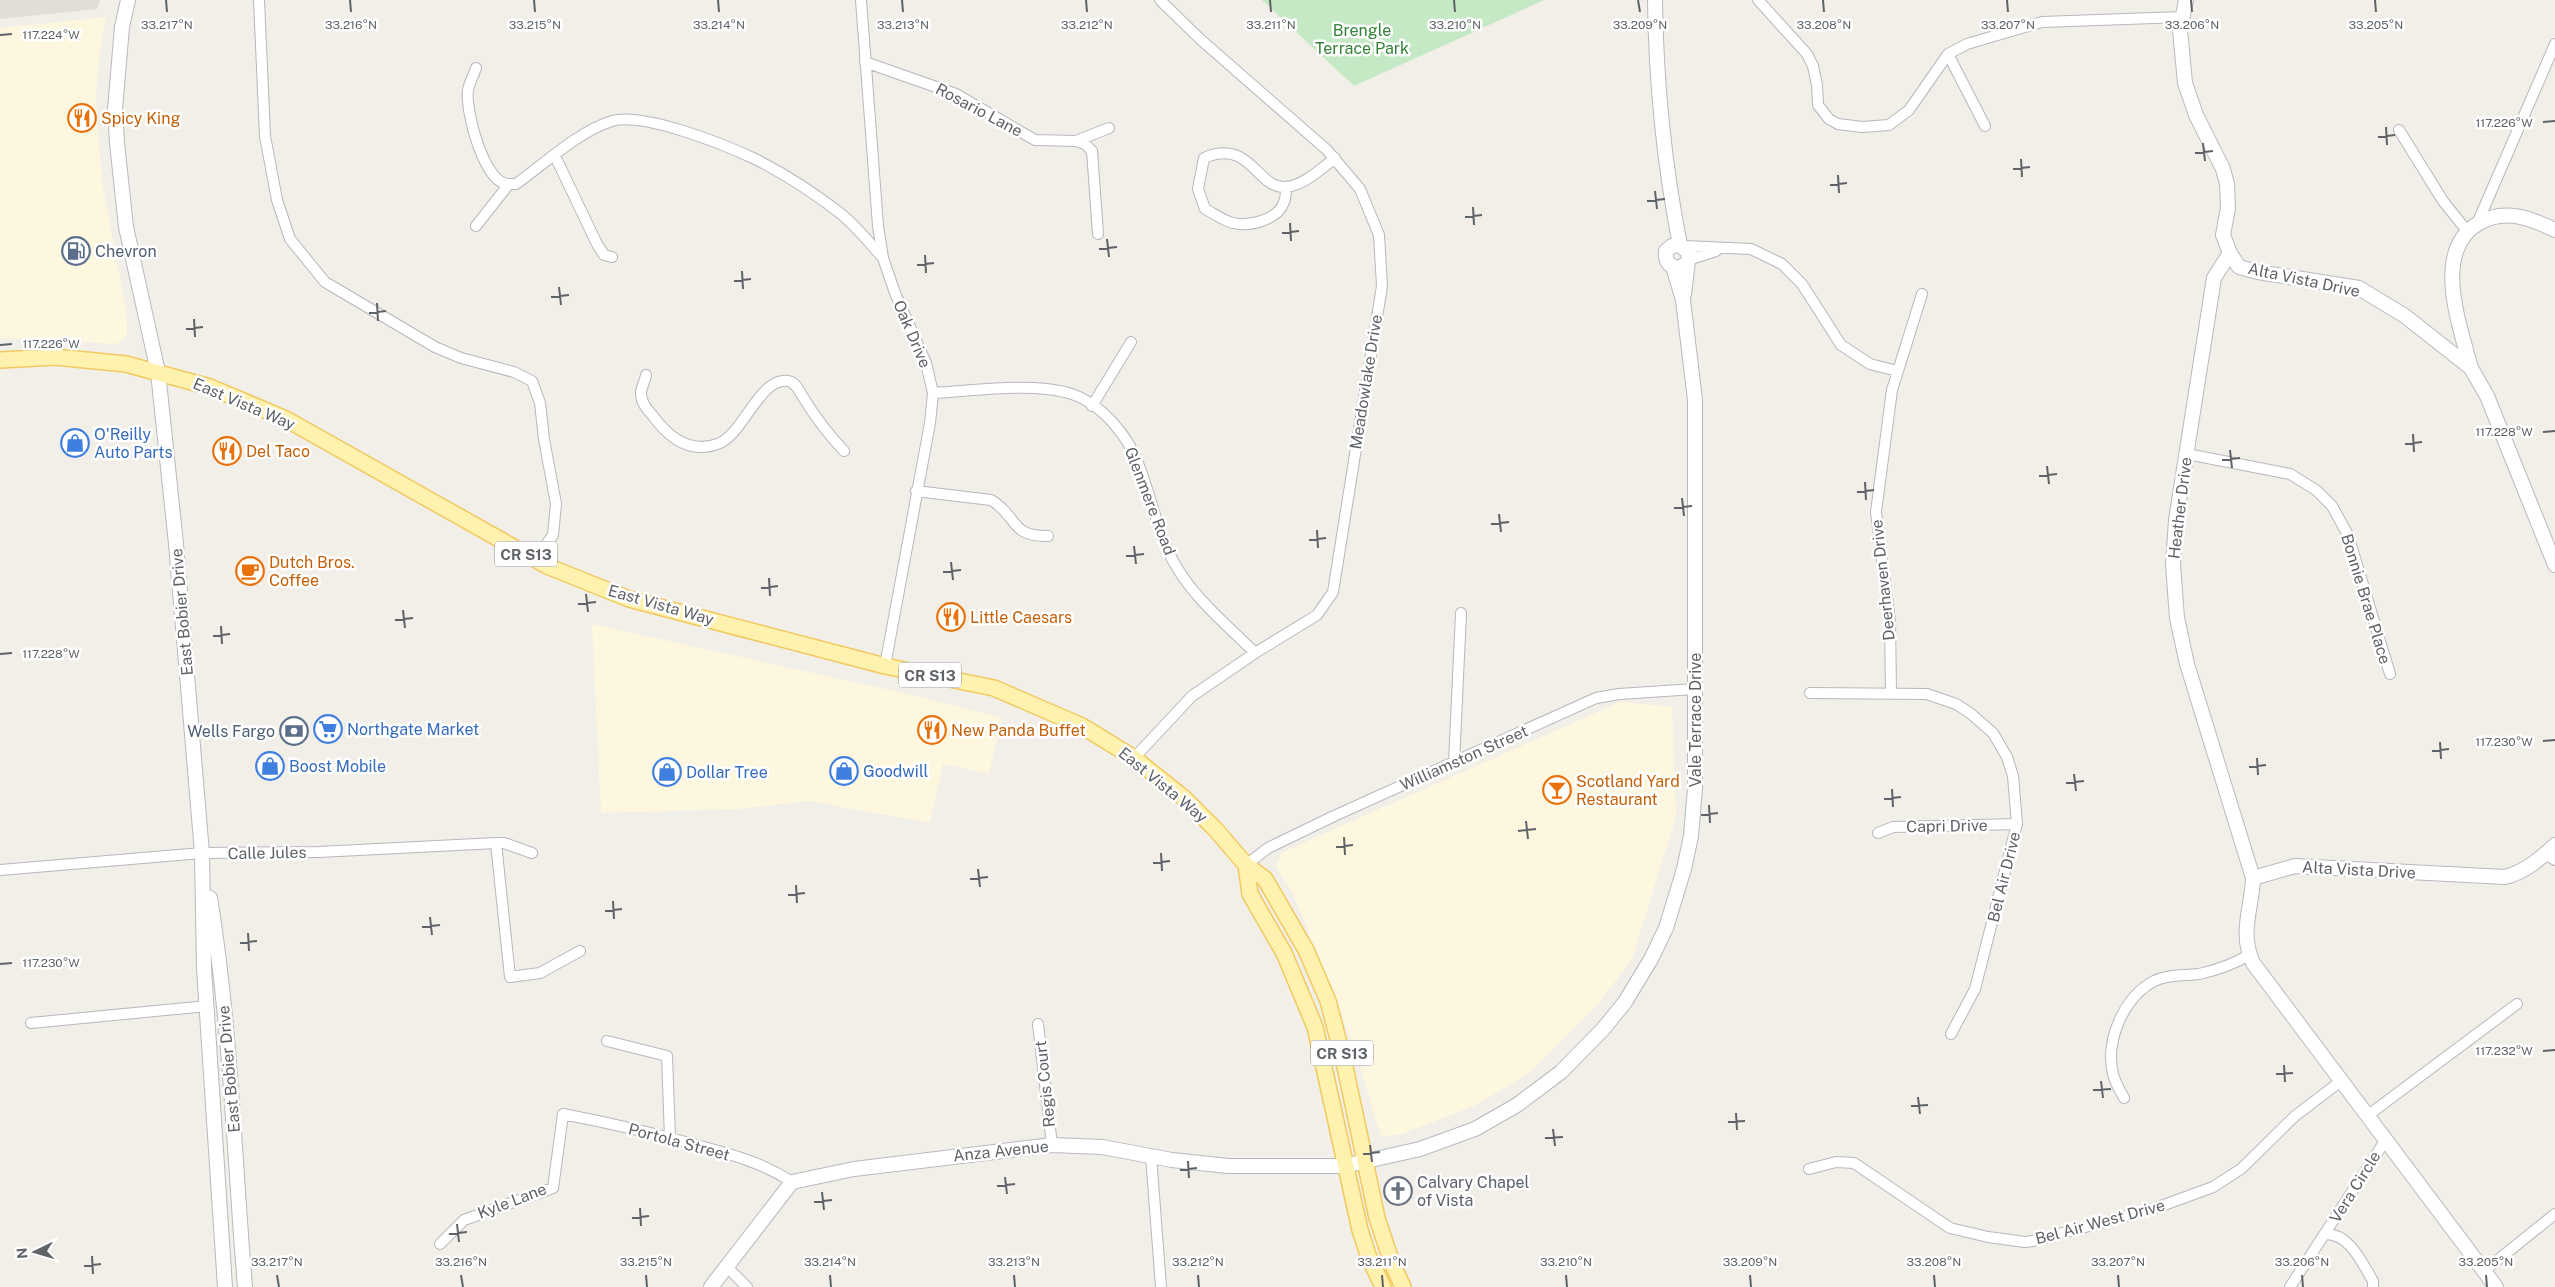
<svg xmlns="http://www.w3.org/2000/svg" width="2555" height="1287" font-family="'Public Sans',sans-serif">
<rect width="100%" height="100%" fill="#f1efe8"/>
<path fill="#fef7e0" d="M106 17 100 49 96 97 98 133 102 182 127 316V335L122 341 115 344 13 338 0 339V28Z
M592 624 917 696 1002 718 989 774 943 764 930 823 809 801 738 809 601 813Z
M1620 702 1672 707 1676 817 1632 959 1599 1003 1530 1073 1474 1106 1402 1134 1381 1137 1354 1046 1294 896 1276 866 1281 853Z"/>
<path fill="#e1ded6" d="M0 0H100L97 9 0 19Z"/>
<path fill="#c5e8c5" d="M1262 0H1544L1354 86Z"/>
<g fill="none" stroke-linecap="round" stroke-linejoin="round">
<defs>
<path id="street" d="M259 0 265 136 277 200 290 239 325 282 435 347 461 358 514 372 532 381 540 403 544 439 556 504 553 535 536 559
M861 0 878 226 883 258 895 293 926 363 933 393 930 423 885 666
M1758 0 1807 54 1813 66 1817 85 1818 105 1829 119 1838 124 1862 127 1889 125 1909 110 1948 54 1967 44 2042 22 2182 17
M1948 54 1985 126
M865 62 956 94 1035 140 1076 141 1085 144 1092 151 1098 234
M476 68C474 75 469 83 468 90 465 110 484 185 509 184
M2399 130 2443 201 2467 231
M1076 141 1109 128
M555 156 597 244 604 255 612 257
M1286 187C1286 192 1286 198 1284 202 1278 220 1249 227 1233 223 1224 221 1213 213 1205 209L1198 189 1204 158C1251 138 1256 188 1285 187 1303 186 1321 169 1335 158
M2477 224 2555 44
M476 226 509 184H516C544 164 579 131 612 121 643 112 723 144 753 158 784 173 814 193 840 213 856 226 869 242 882 257
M1684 246 1751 249 1782 264 1802 284 1841 345 1870 364 1897 371
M1688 260 1716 251
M646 375C645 381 641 388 641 393 641 403 647 409 653 416 669 438 691 455 720 443 744 432 761 376 788 381 796 382 799 391 803 397 815 417 828 434 844 451
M933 393C974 391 1025 383 1065 392 1101 401 1130 437 1141 471 1153 503 1158 536 1176 566 1195 599 1228 626 1255 653
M1092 406 1131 342
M2187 454 2290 474 2316 490 2332 506 2348 535 2390 674
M916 491 991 500C1018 516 1010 537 1048 536
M1810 693 1927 694 1956 704 1970 713 1993 733 2007 757 2013 776 2017 824 1975 989 1951 1034
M1891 693 1890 621 1876 512 1892 390 1922 294
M1134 758 1192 696 1255 653 1317 615 1333 592 1382 286 1379 235 1360 189 1327 150 1200 39 1160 0
M1454 763 1461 613
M1878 833 1893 827 2017 824
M496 843 510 977 540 973 580 951
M2545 854 2555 860
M1246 865 1268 848 1334 816 1596 698 1619 694 1695 689
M0 870 202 853 319 852 496 843H504L532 853
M31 1023 207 1006
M1038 1024 1052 1145
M607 1041 667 1056 670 1138
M2124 1098C2120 1091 2115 1082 2113 1074 2105 1040 2124 997 2154 981 2169 974 2184 976 2199 974 2217 970 2234 964 2249 955
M2367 1116 2517 1004
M1151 1156 1161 1287
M1809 1169 1836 1162 1854 1163 1950 1228 1988 1237 2025 1242 2033 1241 2153 1209 2213 1187 2241 1169 2295 1116 2341 1081
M2326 1234C2350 1234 2362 1263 2373 1281V1287
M440 1244 464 1220 553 1188 563 1114C610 1123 657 1134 704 1147 734 1155 765 1164 792 1182
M727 1267 747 1287
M2484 1271 2555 1214
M2290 1287 2385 1141"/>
<path id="secondary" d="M128 0 122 27 115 109 117 143 126 227 158 372 176 544 202 853 204 968 225 1287
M1655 0C1656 82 1664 164 1680 245
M2186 0 2180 30 2185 83 2196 115 2223 169 2227 184 2228 208 2223 235 2230 253 2239 267 2258 272 2359 288 2405 316 2471 368 2487 396 2555 565
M2230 253 2214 278 2176 520 2173 565 2177 618 2187 664 2253 878C2252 909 2239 932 2253 963L2496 1287
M1684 294 1689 253 1680 245 1672 246 1666 251C1665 260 1668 266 1677 268L1687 264
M2471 368C2460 326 2431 250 2479 223 2505 208 2530 218 2555 230
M2253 878 2295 866 2505 877C2525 872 2540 859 2555 845
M210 898C231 1026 234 1157 245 1287
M711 1287 792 1182 854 1169 1052 1145 1102 1147 1172 1160 1228 1166H1344L1420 1149 1475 1129 1517 1105 1561 1072 1604 1028 1625 1002 1651 959 1666 928 1684 869 1691 836 1695 788V400L1683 300 1673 267"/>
<path id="primary" d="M0 360 55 357 126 364 210 387 286 419 547 566 629 599 885 666 994 688 1082 726 1134 758 1184 798 1216 830 1246 865 1265 879 1306 950 1328 1001 1344 1062 1377 1218 1392 1263 1403 1287
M1246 865 1250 894 1284 953 1315 1027 1360 1230 1368 1255 1383 1287"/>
</defs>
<use href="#street" stroke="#b5b8bc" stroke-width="12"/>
<use href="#secondary" stroke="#b6babf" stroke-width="16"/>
<use href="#primary" stroke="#f2c960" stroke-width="18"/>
<use href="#street" stroke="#fff" stroke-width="10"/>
<use href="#secondary" stroke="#fff" stroke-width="14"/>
<use href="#primary" stroke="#fff2af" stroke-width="15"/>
</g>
<path fill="none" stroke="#5f6368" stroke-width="2" d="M166 0 167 12M350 0 351 12M534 0 535 12M718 0 719 12M902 0 903 12M1086 0 1087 12M1270 0 1271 12M1454 0 1455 12M1638 0 1640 12M1823 0 1824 12M2007 0 2008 12M2191 0 2192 12M2375 0 2376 12M0 35 12 34M2543 122 2555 121M2386 127 2387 145M2378 137 2395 135M2203 143 2205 161M2195 153 2213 151M2021 159 2022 177M2013 169 2030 167M1838 175 1839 193M1830 185 1847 183M1655 191 1657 209M1647 201 1665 199M1473 207 1474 225M1465 217 1482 215M1290 223 1291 241M1282 233 1299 231M1107 239 1109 257M1099 249 1117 247M925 255 926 273M917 265 934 263M742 271 743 289M734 281 751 279M559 287 561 305M551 297 569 295M377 303 378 321M369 313 386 311M194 319 195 337M186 329 203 327M0 345 12 344M2543 432 2555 431M2413 434 2414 452M2405 444 2422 442M2230 450 2232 468M2222 460 2240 458M2047 466 2049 484M2039 476 2057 474M1865 482 1866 500M1857 492 1874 490M1682 498 1684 516M1674 508 1692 506M1499 514 1501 532M1491 524 1509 522M1317 530 1318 548M1309 540 1326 538M1134 546 1136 564M1126 556 1144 554M951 562 953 580M943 572 961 570M769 578 770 596M761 588 778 586M586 594 588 612M578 604 596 602M403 610 405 628M395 620 413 618M221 626 222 644M213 636 230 634M0 654 12 653M2543 741 2555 740M2440 742 2441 759M2432 751 2449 749M2257 758 2258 775M2249 767 2266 765M2074 774 2076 791M2066 783 2084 781M1892 789 1893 807M1884 799 1901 797M1709 805 1710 823M1701 815 1718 813M1526 821 1528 839M1518 831 1536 829M1344 837 1345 855M1336 847 1353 845M1161 853 1162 871M1153 863 1170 861M978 869 980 887M970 879 988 877M796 885 797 903M788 895 805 893M613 901 614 919M605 911 622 909M430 917 432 935M422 927 440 925M248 933 249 951M240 943 257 941M0 964 12 963M2543 1051 2555 1050M2284 1065 2285 1082M2276 1074 2293 1073M2101 1081 2103 1098M2093 1090 2111 1089M1918 1097 1920 1114M1911 1106 1928 1105M1736 1113 1737 1130M1728 1122 1745 1121M1553 1129 1555 1146M1545 1138 1563 1137M1370 1145 1372 1162M1363 1154 1380 1152M1188 1161 1189 1178M1180 1170 1197 1168M1005 1177 1007 1194M997 1186 1015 1184M822 1192 824 1210M814 1202 832 1200M640 1208 641 1226M632 1218 649 1216M457 1224 459 1242M449 1234 467 1232M92 1256 93 1274M84 1266 101 1264M277 1275 279 1287M461 1275 463 1287M646 1275 647 1287M830 1275 831 1287M1014 1275 1015 1287M1198 1275 1199 1287M1382 1275 1383 1287M1566 1275 1567 1287M1750 1275 1751 1287M1934 1275 1935 1287M2118 1275 2119 1287M2302 1275 2303 1287M2486 1275 2487 1287"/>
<defs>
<symbol id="restaurant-ring" viewBox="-11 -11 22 22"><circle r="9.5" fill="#fff" stroke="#e8710a" stroke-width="1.5"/><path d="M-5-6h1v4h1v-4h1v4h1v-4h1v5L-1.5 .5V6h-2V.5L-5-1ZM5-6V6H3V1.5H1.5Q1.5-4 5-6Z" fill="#e8710a"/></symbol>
<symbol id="fuel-ring" viewBox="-11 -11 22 22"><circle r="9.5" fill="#fff" stroke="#5c6f8a" stroke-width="1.5"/><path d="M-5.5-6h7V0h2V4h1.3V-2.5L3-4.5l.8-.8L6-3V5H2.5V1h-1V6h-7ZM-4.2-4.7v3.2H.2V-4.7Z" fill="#5c6f8a"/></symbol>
<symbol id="shop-ring" viewBox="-11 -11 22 22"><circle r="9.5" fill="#fff" stroke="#3f7fe0" stroke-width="1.5"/><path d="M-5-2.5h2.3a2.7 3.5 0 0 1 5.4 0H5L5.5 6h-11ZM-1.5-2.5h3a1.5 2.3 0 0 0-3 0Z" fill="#3f7fe0"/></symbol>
<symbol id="cafe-ring" viewBox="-11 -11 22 22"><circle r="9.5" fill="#fff" stroke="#e8710a" stroke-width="1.5"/><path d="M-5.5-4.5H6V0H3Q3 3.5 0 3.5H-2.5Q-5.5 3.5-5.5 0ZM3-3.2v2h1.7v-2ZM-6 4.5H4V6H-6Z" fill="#e8710a"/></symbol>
<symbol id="supermarket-ring" viewBox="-11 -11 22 22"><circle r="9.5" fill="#fff" stroke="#3f7fe0" stroke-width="1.5"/><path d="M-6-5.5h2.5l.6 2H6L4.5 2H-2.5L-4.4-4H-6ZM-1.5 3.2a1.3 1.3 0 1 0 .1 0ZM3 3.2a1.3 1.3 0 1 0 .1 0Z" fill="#3f7fe0"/></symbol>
<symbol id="bank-ring" viewBox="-11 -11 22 22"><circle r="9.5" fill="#fff" stroke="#5c6f8a" stroke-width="1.5"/><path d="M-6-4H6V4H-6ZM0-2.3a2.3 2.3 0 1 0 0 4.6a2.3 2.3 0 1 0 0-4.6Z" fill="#5c6f8a"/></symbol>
<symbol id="bar-ring" viewBox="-11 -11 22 22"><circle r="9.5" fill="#fff" stroke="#e8710a" stroke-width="1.5"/><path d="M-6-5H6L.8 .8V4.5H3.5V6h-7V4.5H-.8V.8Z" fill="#e8710a"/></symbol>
<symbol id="church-ring" viewBox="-11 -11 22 22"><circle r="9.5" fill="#fff" stroke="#6b7280" stroke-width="1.5"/><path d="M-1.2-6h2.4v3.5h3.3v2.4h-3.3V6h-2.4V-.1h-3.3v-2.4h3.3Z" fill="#6b7280"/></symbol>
</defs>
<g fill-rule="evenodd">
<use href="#restaurant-ring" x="66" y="102" width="32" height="32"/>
<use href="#fuel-ring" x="60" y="235" width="32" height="32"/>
<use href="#shop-ring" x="59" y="427" width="32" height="32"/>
<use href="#restaurant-ring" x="211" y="435" width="32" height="32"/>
<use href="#cafe-ring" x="234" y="555" width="32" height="32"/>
<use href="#restaurant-ring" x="935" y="601" width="32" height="32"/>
<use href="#supermarket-ring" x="312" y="713" width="32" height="32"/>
<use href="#restaurant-ring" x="916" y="714" width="32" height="32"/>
<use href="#bank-ring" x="278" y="715" width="32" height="32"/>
<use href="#shop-ring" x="254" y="750" width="32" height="32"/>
<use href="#shop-ring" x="828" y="755" width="32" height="32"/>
<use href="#shop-ring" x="651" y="756" width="32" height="32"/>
<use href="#bar-ring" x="1541" y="774" width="32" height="32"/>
<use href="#church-ring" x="1382" y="1175" width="32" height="32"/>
</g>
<g text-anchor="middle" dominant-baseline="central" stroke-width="5" stroke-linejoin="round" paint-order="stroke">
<g fill="#fff" stroke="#8f9295" stroke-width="1">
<rect x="495" y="541.5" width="62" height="25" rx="4"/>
<rect x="899" y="662.5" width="62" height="25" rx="4"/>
<rect x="1311" y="1040.5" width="62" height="25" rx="4"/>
</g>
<g font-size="15" font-weight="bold" fill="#5f6368">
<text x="526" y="554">CR S13</text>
<text x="930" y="675">CR S13</text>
<text x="1342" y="1053">CR S13</text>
</g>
<g font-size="16" fill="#348238" stroke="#fff">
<text x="1362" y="30">Brengle<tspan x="1362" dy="18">Terrace Park</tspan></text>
</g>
<g font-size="16" fill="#5f6368" stroke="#fff">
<text transform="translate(979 110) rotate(28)">Rosario Lane</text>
<text transform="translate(2304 280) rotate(12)">Alta Vista Drive</text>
<text transform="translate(912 334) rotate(67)">Oak Drive</text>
<text transform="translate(1366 382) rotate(-81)">Meadowlake Drive</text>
<text transform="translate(244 404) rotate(23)">East Vista Way</text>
<text transform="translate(1150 501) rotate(69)">Glenmere Road</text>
<text transform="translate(2180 508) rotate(-83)">Heather Drive</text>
<text transform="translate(1883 580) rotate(-96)">Deerhaven Drive</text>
<text transform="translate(2366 599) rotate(73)">Bonnie Brae Place</text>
<text transform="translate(661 605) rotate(16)">East Vista Way</text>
<text transform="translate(182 612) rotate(-95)">East Bobier Drive</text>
<text transform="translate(1695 720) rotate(-90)">Vale Terrace Drive</text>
<text transform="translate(1464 758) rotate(-24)">Williamston Street</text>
<text transform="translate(1163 785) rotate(39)">East Vista Way</text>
<text transform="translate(1947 826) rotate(-1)">Capri Drive</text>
<text transform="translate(267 853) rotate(-1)">Calle Jules</text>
<text transform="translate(2359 870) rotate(3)">Alta Vista Drive</text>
<text transform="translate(2004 877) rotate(-76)">Bel Air Drive</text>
<text transform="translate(229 1069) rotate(-95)">East Bobier Drive</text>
<text transform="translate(1045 1084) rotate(-96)">Regis Court</text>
<text transform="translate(679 1142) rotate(15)">Portola Street</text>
<text transform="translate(1001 1151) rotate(-6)">Anza Avenue</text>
<text transform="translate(2355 1187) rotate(-58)">Vera Circle</text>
<text transform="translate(512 1201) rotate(-21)">Kyle Lane</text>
<text transform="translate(2100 1222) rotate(-15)">Bel Air West Drive</text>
</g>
<g font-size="16" fill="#c56008" stroke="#fff" text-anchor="start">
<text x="101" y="118">Spicy King</text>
<text x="246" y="451">Del Taco</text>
<text x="269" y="562">Dutch Bros.<tspan x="269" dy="18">Coffee</tspan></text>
<text x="970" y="617">Little Caesars</text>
<text x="951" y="730">New Panda Buffet</text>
<text x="1576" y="781">Scotland Yard<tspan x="1576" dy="18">Restaurant</tspan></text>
</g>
<g font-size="16" fill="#4e5e75" stroke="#fff" text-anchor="start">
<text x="95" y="251">Chevron</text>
<text x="275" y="731" text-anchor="end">Wells Fargo</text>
</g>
<g font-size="16" fill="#366cbe" stroke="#fff" text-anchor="start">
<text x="94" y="434">O'Reilly<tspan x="94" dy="18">Auto Parts</tspan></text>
<text x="347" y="729">Northgate Market</text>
<text x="289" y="766">Boost Mobile</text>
<text x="863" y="771">Goodwill</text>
<text x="686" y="772">Dollar Tree</text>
</g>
<g font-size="16" fill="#5b616d" stroke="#fff" text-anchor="start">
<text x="1417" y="1182">Calvary Chapel<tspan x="1417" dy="18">of Vista</tspan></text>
</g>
</g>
<g font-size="12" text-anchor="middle" fill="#5f6368" stroke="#fff" stroke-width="5" stroke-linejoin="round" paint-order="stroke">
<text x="167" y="29">33.217°N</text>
<text x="351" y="29">33.216°N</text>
<text x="535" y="29">33.215°N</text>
<text x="719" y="29">33.214°N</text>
<text x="903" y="29">33.213°N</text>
<text x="1087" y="29">33.212°N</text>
<text x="1271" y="29">33.211°N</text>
<text x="1455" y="29">33.210°N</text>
<text x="1640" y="29">33.209°N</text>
<text x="1824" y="29">33.208°N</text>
<text x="2008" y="29">33.207°N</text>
<text x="2192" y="29">33.206°N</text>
<text x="2376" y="29">33.205°N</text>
<text x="51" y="39">117.224°W</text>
<text x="2504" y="127">117.226°W</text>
<text x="51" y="348">117.226°W</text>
<text x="2504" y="436">117.228°W</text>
<text x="51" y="658">117.228°W</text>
<text x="2504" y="746">117.230°W</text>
<text x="51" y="967">117.230°W</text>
<text x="2504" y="1055">117.232°W</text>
<text x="277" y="1266">33.217°N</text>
<text x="461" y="1266">33.216°N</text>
<text x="646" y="1266">33.215°N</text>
<text x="830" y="1266">33.214°N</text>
<text x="1014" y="1266">33.213°N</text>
<text x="1198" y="1266">33.212°N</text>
<text x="1382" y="1266">33.211°N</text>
<text x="1566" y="1266">33.210°N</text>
<text x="1750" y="1266">33.209°N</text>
<text x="1934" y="1266">33.208°N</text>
<text x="2118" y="1266">33.207°N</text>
<text x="2302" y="1266">33.206°N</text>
<text x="2486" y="1266">33.205°N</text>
</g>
<g transform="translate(35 1252) rotate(265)" stroke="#ffffff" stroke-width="4" paint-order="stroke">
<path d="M0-4L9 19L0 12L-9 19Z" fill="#5f6368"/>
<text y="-8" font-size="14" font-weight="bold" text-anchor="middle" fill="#5f6368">N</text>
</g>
</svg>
